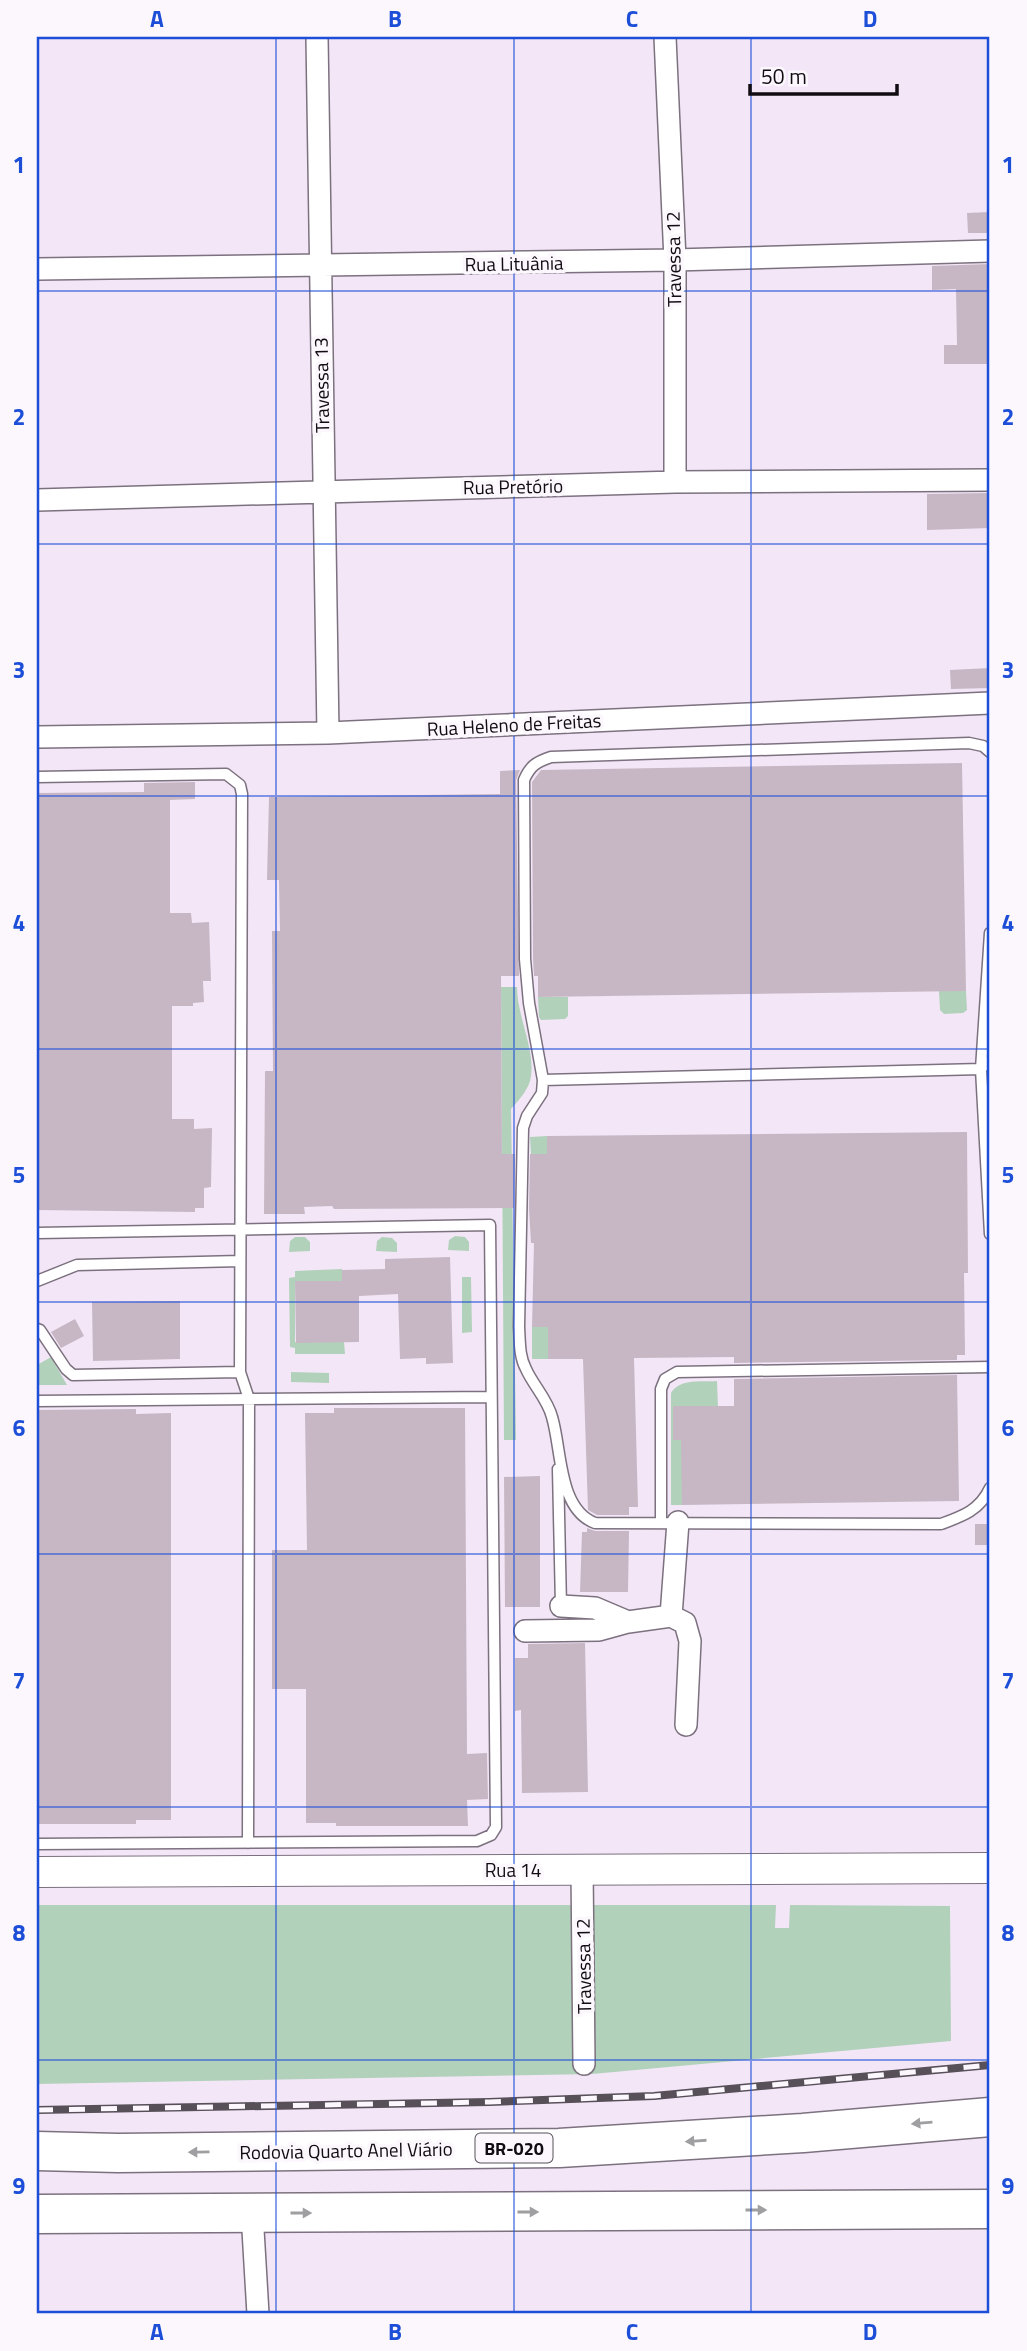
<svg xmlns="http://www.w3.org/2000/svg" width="1027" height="2351" font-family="'Titillium Web',sans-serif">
<rect width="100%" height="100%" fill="#f3e6f7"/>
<path fill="#b2d1bb" d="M501 987H517C517 1016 535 1049 531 1076 530 1088 519 1100 511 1109L516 1440H504Z
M939 991H966L967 1010 963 1013 944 1014 940 1010Z
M538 997H568V1016L565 1019 541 1020 539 1017Z
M547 1136V1154H531L530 1137Z
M455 1236 465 1237 469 1242V1251L448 1250 449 1240Z
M295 1237H305L310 1242V1251L289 1252 290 1241Z
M382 1237 392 1238 397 1243V1252L376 1251 377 1241Z
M342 1269V1281L295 1282V1342H344L345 1354H295V1348L290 1347 289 1278 295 1277V1271Z
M462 1277H471L472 1332 462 1333Z
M532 1327H548V1359H532Z
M51 1357 67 1385H37V1365Z
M291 1372 329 1373V1383L291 1382Z
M717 1381 718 1406H673V1440L723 1439 682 1505H671V1393C680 1378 701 1382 717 1381Z
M37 1905H776L775 1928H789L790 1905 950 1906 951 2041 592 2074 37 2084Z"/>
<path fill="#c7b7c4" d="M990 212V233H968L967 213Z
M990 264V364H944V345H957L956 289 932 290V266Z
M990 493V528L927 530V494Z
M990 668V688L951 689 950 670Z
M962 763 966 991 538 997V976H534L533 959 532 782 541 770Z
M520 770 516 780 519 976H501L502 1154H515L514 1208 334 1209 332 1206 304 1207 305 1214H264L265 1071H273L272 931H280L279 880H267L269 797 500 794V771Z
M195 782V799L170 800V913H191L192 923 209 922 211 981H203L204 1002 193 1003V1006H172V1119H194V1129L212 1128 211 1187 204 1188V1208H195V1212L37 1210V793L144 792V783Z
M967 1132 968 1273H964L965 1355H957V1360L734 1363V1357L634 1358 638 1507H629V1515H597L588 1510 583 1359H548V1327H532L534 1243H531L529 1208 530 1154H547V1136Z
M450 1257 453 1363 426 1364V1358L400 1359 398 1294 359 1296V1342L296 1343 295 1281H342V1270L385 1269V1259Z
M180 1301V1359L93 1361 92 1302Z
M75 1319 84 1336 61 1348 51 1332Z
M957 1375 959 1501 682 1505 681 1440H673V1406H734V1379Z
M334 1408H465L467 1754 487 1753 488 1799 467 1800 468 1826H336V1823H306V1689H272V1550H307L305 1413H334Z
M136 1409V1414L171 1413V1820H136V1824H37V1410Z
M540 1476V1607H505L504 1477Z
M975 1524H990V1545H975Z
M587 1528 595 1531H629L628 1592H580L582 1532H587Z
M585 1643 588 1792 522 1793 521 1710 515 1711V1658H528V1644Z"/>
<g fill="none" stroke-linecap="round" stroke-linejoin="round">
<defs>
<path id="lane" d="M990 752 983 746 969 743 551 757C536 762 530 766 524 780L525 959 529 1003 543 1080 542 1093 527 1116 523 1128 519 1327C520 1341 519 1356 526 1369 533 1385 548 1400 552 1417 562 1450 558 1509 595 1523L941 1524C963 1516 980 1510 990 1488
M37 777 226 774 240 785 242 794 240 1372 249 1399 248 1843
M990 933 981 1069 990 1234
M543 1080 981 1069 987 1062
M37 1233 490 1225 496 1827 491 1835 477 1841 37 1844
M37 1281 77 1265 240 1261
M37 1329 40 1330 66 1369 73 1375 240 1372
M37 1401 491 1397
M558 1469 561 1606
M661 1522V1389L665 1379 677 1372 990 1367"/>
<path id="street" d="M317 37 328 733
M665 37 675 260V482
M37 269 675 260 990 251
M37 500 675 482 990 480
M37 737 328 733 990 703
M678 1522 671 1616 685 1623 690 1641 686 1725
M561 1606 595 1608 628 1622
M525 1631 599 1630 628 1622 671 1616
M582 1868 584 2064
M252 2213 258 2314"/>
<path id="secondary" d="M37 1872 990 1868"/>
<path id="highway" d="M37 2151 118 2153 559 2148 803 2133 990 2117
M37 2214 990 2209"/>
</defs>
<use href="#lane" stroke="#7c717f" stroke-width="13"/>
<use href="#street" stroke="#7c717f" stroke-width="24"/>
<use href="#secondary" stroke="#7c717f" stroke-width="32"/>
<use href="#highway" stroke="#7c717f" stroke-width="41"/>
<use href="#lane" stroke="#fff" stroke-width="10"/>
<use href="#street" stroke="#fff" stroke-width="21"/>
<use href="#secondary" stroke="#fff" stroke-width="30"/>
<use href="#highway" stroke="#fff" stroke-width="38"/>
<defs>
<path id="rail" d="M37 2110 489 2102 654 2096 990 2065"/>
</defs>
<use href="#rail" stroke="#575059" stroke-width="8"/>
<use href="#rail" stroke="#fcf7fd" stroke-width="5" stroke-dasharray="16" stroke-linecap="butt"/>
</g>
<defs><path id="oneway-solid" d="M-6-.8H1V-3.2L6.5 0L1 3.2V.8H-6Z" transform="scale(1.75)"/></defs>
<g fill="#9f9ea0">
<use href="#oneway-solid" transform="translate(922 2123) rotate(175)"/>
<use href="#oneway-solid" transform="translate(696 2141) rotate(176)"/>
<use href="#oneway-solid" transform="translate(199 2152) rotate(179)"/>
<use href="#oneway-solid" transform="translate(756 2210)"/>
<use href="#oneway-solid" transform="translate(528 2212)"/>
<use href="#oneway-solid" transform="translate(301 2213)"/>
</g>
<path fill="none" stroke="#1d4ed8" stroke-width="2" stroke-opacity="0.55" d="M276 37V2314M514 37V2314M751 37V2314M37 291H990M37 544H990M37 796H990M37 1049H990M37 1302H990M37 1554H990M37 1807H990M37 2060H990"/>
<g text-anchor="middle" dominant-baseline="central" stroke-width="7" stroke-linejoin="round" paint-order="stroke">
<rect fill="#fcf7fd" stroke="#575258" stroke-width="2" x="475.5" y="2133.5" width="77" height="29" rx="5"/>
<g font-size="18" font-weight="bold" fill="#100c11">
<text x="514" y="2148">BR-020</text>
</g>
<g font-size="19" fill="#100c11" stroke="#fcf7fd">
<text transform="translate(673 259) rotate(-91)">Travessa 12</text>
<text transform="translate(514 263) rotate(-1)">Rua Lituânia</text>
<text transform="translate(321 385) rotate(-91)">Travessa 13</text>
<text transform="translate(513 486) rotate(-1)">Rua Pretório</text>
<text transform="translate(514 724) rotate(-3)">Rua Heleno de Freitas</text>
<text x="513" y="1869">Rua 14</text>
<text transform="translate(583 1966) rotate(-91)">Travessa 12</text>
<text transform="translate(346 2150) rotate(-1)">Rodovia Quarto Anel Viário</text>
</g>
</g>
<rect width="1027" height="2351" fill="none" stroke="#fcf7fd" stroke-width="77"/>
<path d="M750 84v10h147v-10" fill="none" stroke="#100c11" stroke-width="3.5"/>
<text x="761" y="84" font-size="21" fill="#100c11" stroke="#fcf7fd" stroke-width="5" paint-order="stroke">50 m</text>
<rect x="38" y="38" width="950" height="2274" fill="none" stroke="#1d4ed8" stroke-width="2.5"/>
<g font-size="23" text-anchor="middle" font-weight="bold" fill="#1d4ed8">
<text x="157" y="27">A</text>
<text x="395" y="27">B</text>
<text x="632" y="27">C</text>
<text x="870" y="27">D</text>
<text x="19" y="173">1</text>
<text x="1008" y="173">1</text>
<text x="19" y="425">2</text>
<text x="1008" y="425">2</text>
<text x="19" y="678">3</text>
<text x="1008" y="678">3</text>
<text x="19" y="931">4</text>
<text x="1008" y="931">4</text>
<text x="19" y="1183">5</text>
<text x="1008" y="1183">5</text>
<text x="19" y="1436">6</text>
<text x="1008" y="1436">6</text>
<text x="19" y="1689">7</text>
<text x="1008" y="1689">7</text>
<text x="19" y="1941">8</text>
<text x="1008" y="1941">8</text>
<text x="19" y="2194">9</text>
<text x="1008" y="2194">9</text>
<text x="157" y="2340">A</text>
<text x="395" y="2340">B</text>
<text x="632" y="2340">C</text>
<text x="870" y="2340">D</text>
</g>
</svg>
